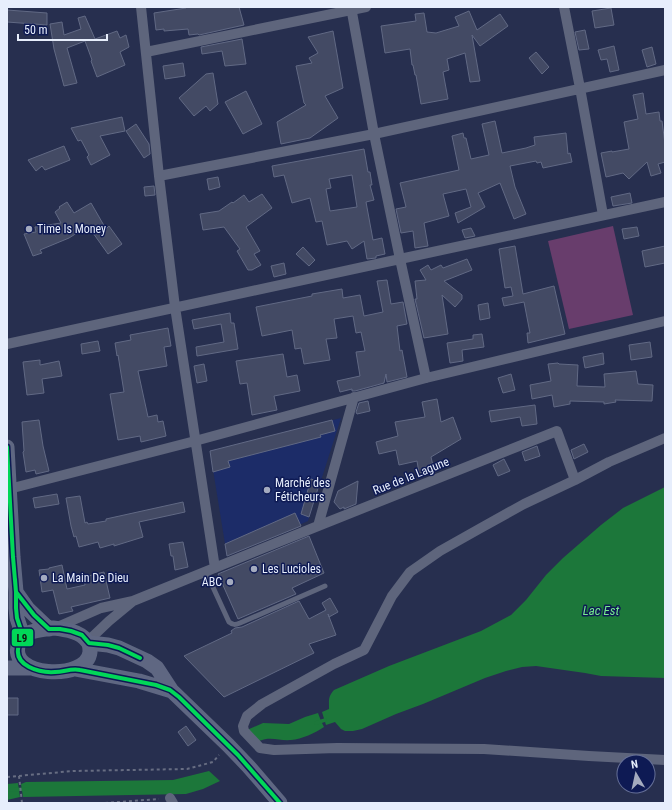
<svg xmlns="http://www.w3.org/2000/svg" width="672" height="810" font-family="'Roboto Condensed',sans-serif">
<rect width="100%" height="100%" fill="#272f4f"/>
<path fill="#1c2c68" d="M341 418 308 521 227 556 210 451Z"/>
<path fill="#683d6c" d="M613 226 633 315 569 329 548 241Z"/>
<path fill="#1c773a" d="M665 487V678L601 676 585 673 536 666 522 667 506 671 485 678 423 704 396 714 362 729 353 731H345L341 729 335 722 326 725 322 712 329 709C329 699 328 697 334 690L389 666 481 631 511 615 526 600 546 575 563 558 601 525 623 508Z
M318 713 321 721 324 727C315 733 302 739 291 740 279 741 271 736 259 741L247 730 263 723 289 724 305 717Z
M209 771 220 781 203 789 186 794 23 797 21 784 26 782 173 780Z
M18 783 20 797 7 800V784Z"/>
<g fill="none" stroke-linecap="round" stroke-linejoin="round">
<path stroke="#1c773a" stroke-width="3.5" d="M316 723 325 720
M7 790 27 789"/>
</g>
<path fill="#434a64" stroke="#616984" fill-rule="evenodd" d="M186 7H239L244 25 199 35 198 34 189 35 188 29 164 31V29L156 30 154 13 186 8Z
M611 8 614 25 595 28 592 11Z
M7 10 47 13V25L7 22Z
M469 11 477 30 500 14 508 26 480 46 472 35 480 81 470 82 465 53 447 59 449 70 443 72 448 99 421 104 416 75H415L413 65H412L410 49 385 53 381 26 416 21 415 14 424 13 427 32 436 33 459 26 455 17Z
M85 16 95 39 117 31 120 38 126 35 129 47 120 52 125 65 97 77 91 61 92 60 85 41 67 48 77 83 64 86 54 49 50 24 62 22 64 35 81 29 78 18Z
M585 30 589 49 579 50 575 32Z
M333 31 343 88 325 96 338 118 310 138 281 144 277 122 306 105 304 103 296 66 312 63 309 58 318 53 308 37Z
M242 39 246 64 225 66 222 51 202 54 201 47Z
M614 46 619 70 610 72 607 59 601 60 598 50Z
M652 47 656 64 647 67 642 50Z
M536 52 549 67 542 74 529 58Z
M183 63 185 76 165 79 163 66Z
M213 73 218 104 210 111 206 106 194 116 179 98 206 74Z
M246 91 262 124 243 134 225 102Z
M643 93 646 114 659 112 660 121H662L665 144V162L658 164 661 173 651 176 647 162 629 179 623 173 606 177 601 153 612 151V152L629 149 624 122 638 119 633 95Z
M122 117 125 131 100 136 110 155 91 165 87 157 89 155 81 140 78 141 71 128Z
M495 121 502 153 526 148 535 145 534 137 566 133 568 154 570 153 572 162 543 168 541 162 537 163 536 161 510 166 515 187 526 214 514 219 500 183 478 193 485 207 458 223 455 213 471 207 466 189 443 194 449 216 424 223 428 246 415 248 413 231 401 233 396 209 406 207 400 183 459 170 452 136 463 133 464 138H466L471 159 489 155 482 124Z
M136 124 149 144 150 154 144 158 126 131Z
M64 146 70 160 45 170 42 166 36 171 28 160Z
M364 149 368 172H370L372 185H370L374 200 366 202 373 240 382 238 385 254 376 256V258L367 259 364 241 352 249 347 241 327 245 322 221 316 222 310 198 292 203 284 175 274 177 272 166ZM352 175 357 207 330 211 326 189 331 188 329 179Z
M218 177 220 187 209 190 207 179Z
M154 186 155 195 145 196 144 187Z
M630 193 632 203 613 206 611 197Z
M262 194 272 208 246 227 260 251 254 254 261 265 252 270H248L237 251 240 249 224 227 203 230 200 214 219 211 232 202 233 203 244 195 249 202Z
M67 202 74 213 91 203 106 229 109 226 122 244 108 254 88 226 69 238 40 250 42 253 33 256 24 234 36 232 35 227 61 223 55 212 60 208 59 207Z
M637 227 639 236 624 239 622 229Z
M471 228 475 236 465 238 462 230Z
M515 246 523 294 554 286 565 334 528 343 527 333H530L524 302 504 306 502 298 513 296 511 287 505 288 499 249Z
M665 246V263L645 267 642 251Z
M303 247 315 260 309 266 296 254Z
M467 259 472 270 444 281 462 295V299L455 307 442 295 448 334 424 338 415 299H417L415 281 426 280 420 270 428 265 431 270 441 265 443 268Z
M284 263 286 274 274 277 271 266Z
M387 280 391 304 403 302 407 324 397 326 400 351 402 350 407 377 387 382 386 374 384 383 355 391H352V389L340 392 337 381 360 376 356 352 365 351 361 332 356 333 353 316 334 319 337 338 326 339 330 360 304 364 301 348 295 349 292 330 262 336 256 307 312 296V294L342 289 343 298 360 295 364 316 383 312 377 281Z
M488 303 490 318 480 320 478 305Z
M230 313 231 323H234L238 349 197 356 196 347 224 342 221 324 194 329 192 320Z
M168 328 171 346 164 347 167 366 138 371 148 417 157 415 158 422 163 421 166 436 141 442 140 436 118 440 110 394 124 392 118 355 117 356 115 343 131 340 130 335Z
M482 334 484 347 462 350 463 361 450 363 447 343 473 339V335Z
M98 341 100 351 82 354 81 344Z
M650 342 652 357 631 360 629 345Z
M603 353 604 364 585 368 583 357Z
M283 354 287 377 297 375 300 391 274 396 277 410 252 415 247 383 240 384 236 361Z
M40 360V365L59 361 62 376 42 379 44 393 27 395 23 362Z
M558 363 559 364 578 365 577 386 605 387 604 374 636 371 638 384 653 385 652 401 615 400 616 402 604 404V402L570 401V404L554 407 552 395 532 399 530 385 551 381 548 364Z
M204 364 207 381 197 383 194 366Z
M511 374 515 390 503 393 498 378Z
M437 399 441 422 453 417 461 439 431 457 434 470 419 473 417 461 399 465 396 450 379 454 376 442 398 436 395 422 425 417 422 402Z
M368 401 370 411 357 414 356 412 359 403Z
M535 405 537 424 522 426 520 417 491 422 489 411Z
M39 420 43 446 49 471 36 474 35 470 26 472 23 452 24 451 22 422Z
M332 420 335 431 320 435 321 437 228 461 230 467 213 472 210 451Z
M584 444 588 452 574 459 571 450Z
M537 446 540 456 525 461 522 452Z
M504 459 510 471 498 476 493 465Z
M311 479 320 482 309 517 301 514Z
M358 481 356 504 344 509V507L340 509 334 502 338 491Z
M57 494 59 504 35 508 33 498Z
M80 496 85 523 87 522 88 524 106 521V519L183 502 185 512 139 522 143 537 114 546V544L100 548 98 542 79 547 76 536 74 537 71 526 66 498Z
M295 513 301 526 227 556 225 544Z
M309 536 324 573 292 588 296 594 238 619 218 574Z
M183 542 188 567 175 570 173 556H171L169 544Z
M62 565 67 589 85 585 84 577 104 572 110 598 71 607 73 611 59 614 53 590 42 592 39 570 49 569V568Z
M330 598 338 612 329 617 328 614 336 635 309 644 314 653 224 697 184 656 232 633 231 631 235 628 242 627 299 601 309 619 326 610 322 603Z
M7 698H18V715H7Z
M186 726 196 740 188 746 178 732Z"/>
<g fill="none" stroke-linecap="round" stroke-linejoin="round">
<path stroke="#676d82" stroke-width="2" stroke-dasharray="3 3" stroke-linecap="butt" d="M19 776 22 803
M7 777 73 771 187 769 213 762 219 755
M105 803 159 799"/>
<path stroke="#5e657c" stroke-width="5" d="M206 572 229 622C233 625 235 625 240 623L325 586"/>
<path stroke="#5e657c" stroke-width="10" d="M141 7 159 176 175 307 215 568
M351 7 374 134 400 259 426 378
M564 7 580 88 603 215
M146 52 366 7
M159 176 374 134 665 70
M7 344 400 259 665 202
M575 480 524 504 479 529 440 551 410 572 392 596 364 650 334 664 262 704 247 716 243 726 244 731 260 748 274 750 337 748 484 749 589 756 665 760
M9 489 195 441 426 378 665 321
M318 526 354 397
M55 628 101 608 133 601 318 526 557 431 575 480 609 462 665 438
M88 641 109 621 132 602
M170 798 173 803"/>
<path stroke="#5f6782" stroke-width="15" d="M7 447 13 557 16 592V608L17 618 23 636
M16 592 28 609 49 629
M53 628C64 629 80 631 87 641 90 644 90 648 90 652 87 682 5 677 19 643 24 630 41 630 53 628Z
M89 643 108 645 119 648 147 661 157 668 172 691 228 745 249 767 280 803
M7 668H31
M75 669 139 681 172 691"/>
<defs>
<path id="bus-1" d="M7 447 13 557 16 592V608L17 618 23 636C22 639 20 642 19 645 12 666 40 673 55 672 64 672 71 668 80 670L156 685 170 690 179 697 238 755 280 803
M15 579 16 592 34 615 49 629H60L71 631 82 635 89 643 108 645 119 648 140 658"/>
</defs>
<use href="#bus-1" stroke="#0e1a54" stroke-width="7"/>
<use href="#bus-1" stroke="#01d758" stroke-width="4"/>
</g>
<g fill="#a4abbf" stroke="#0e1a54" stroke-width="1.5">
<circle cx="29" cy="229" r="4"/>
<circle cx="267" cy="490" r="4"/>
<circle cx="254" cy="569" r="4"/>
<circle cx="44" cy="578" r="4"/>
<circle cx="230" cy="582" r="4"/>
</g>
<g text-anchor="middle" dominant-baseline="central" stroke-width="3" stroke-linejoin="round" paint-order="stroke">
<g font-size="12" fill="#e7eefc" stroke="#0e1a54" text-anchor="start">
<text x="37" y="229">Time Is Money</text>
<text x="275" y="483">Marché des<tspan x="275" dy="14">Féticheurs</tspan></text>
<text x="262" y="569">Les Lucioles</text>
<text x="52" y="578">La Main De Dieu</text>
<text x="222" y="582" text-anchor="end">ABC</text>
</g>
<g font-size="12" fill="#e7eefc" stroke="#0e1a54">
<text transform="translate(411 476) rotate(-22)">Rue de la Lagune</text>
</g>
<g font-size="13" font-style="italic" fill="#77eb8d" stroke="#0e1a54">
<text x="601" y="610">Lac Est</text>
</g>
</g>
<rect stroke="#0e1a54" stroke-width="1.5" x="11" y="628" width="23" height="19" rx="4" fill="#01d758"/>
<g font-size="11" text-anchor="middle" font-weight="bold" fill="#111">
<text x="22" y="642">L9</text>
</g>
<rect width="672" height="810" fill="none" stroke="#e7eefc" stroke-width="16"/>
<g transform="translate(636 774) rotate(351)"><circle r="19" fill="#0e1a54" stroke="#656f97"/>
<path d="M0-3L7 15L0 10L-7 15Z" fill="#a4abbf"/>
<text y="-6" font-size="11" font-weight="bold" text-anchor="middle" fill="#e7eefc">N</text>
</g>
<path d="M18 34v6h89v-6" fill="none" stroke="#e7eefc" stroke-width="2"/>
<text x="24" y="34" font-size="12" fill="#e7eefc" stroke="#0e1a54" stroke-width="3" paint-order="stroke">50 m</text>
</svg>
